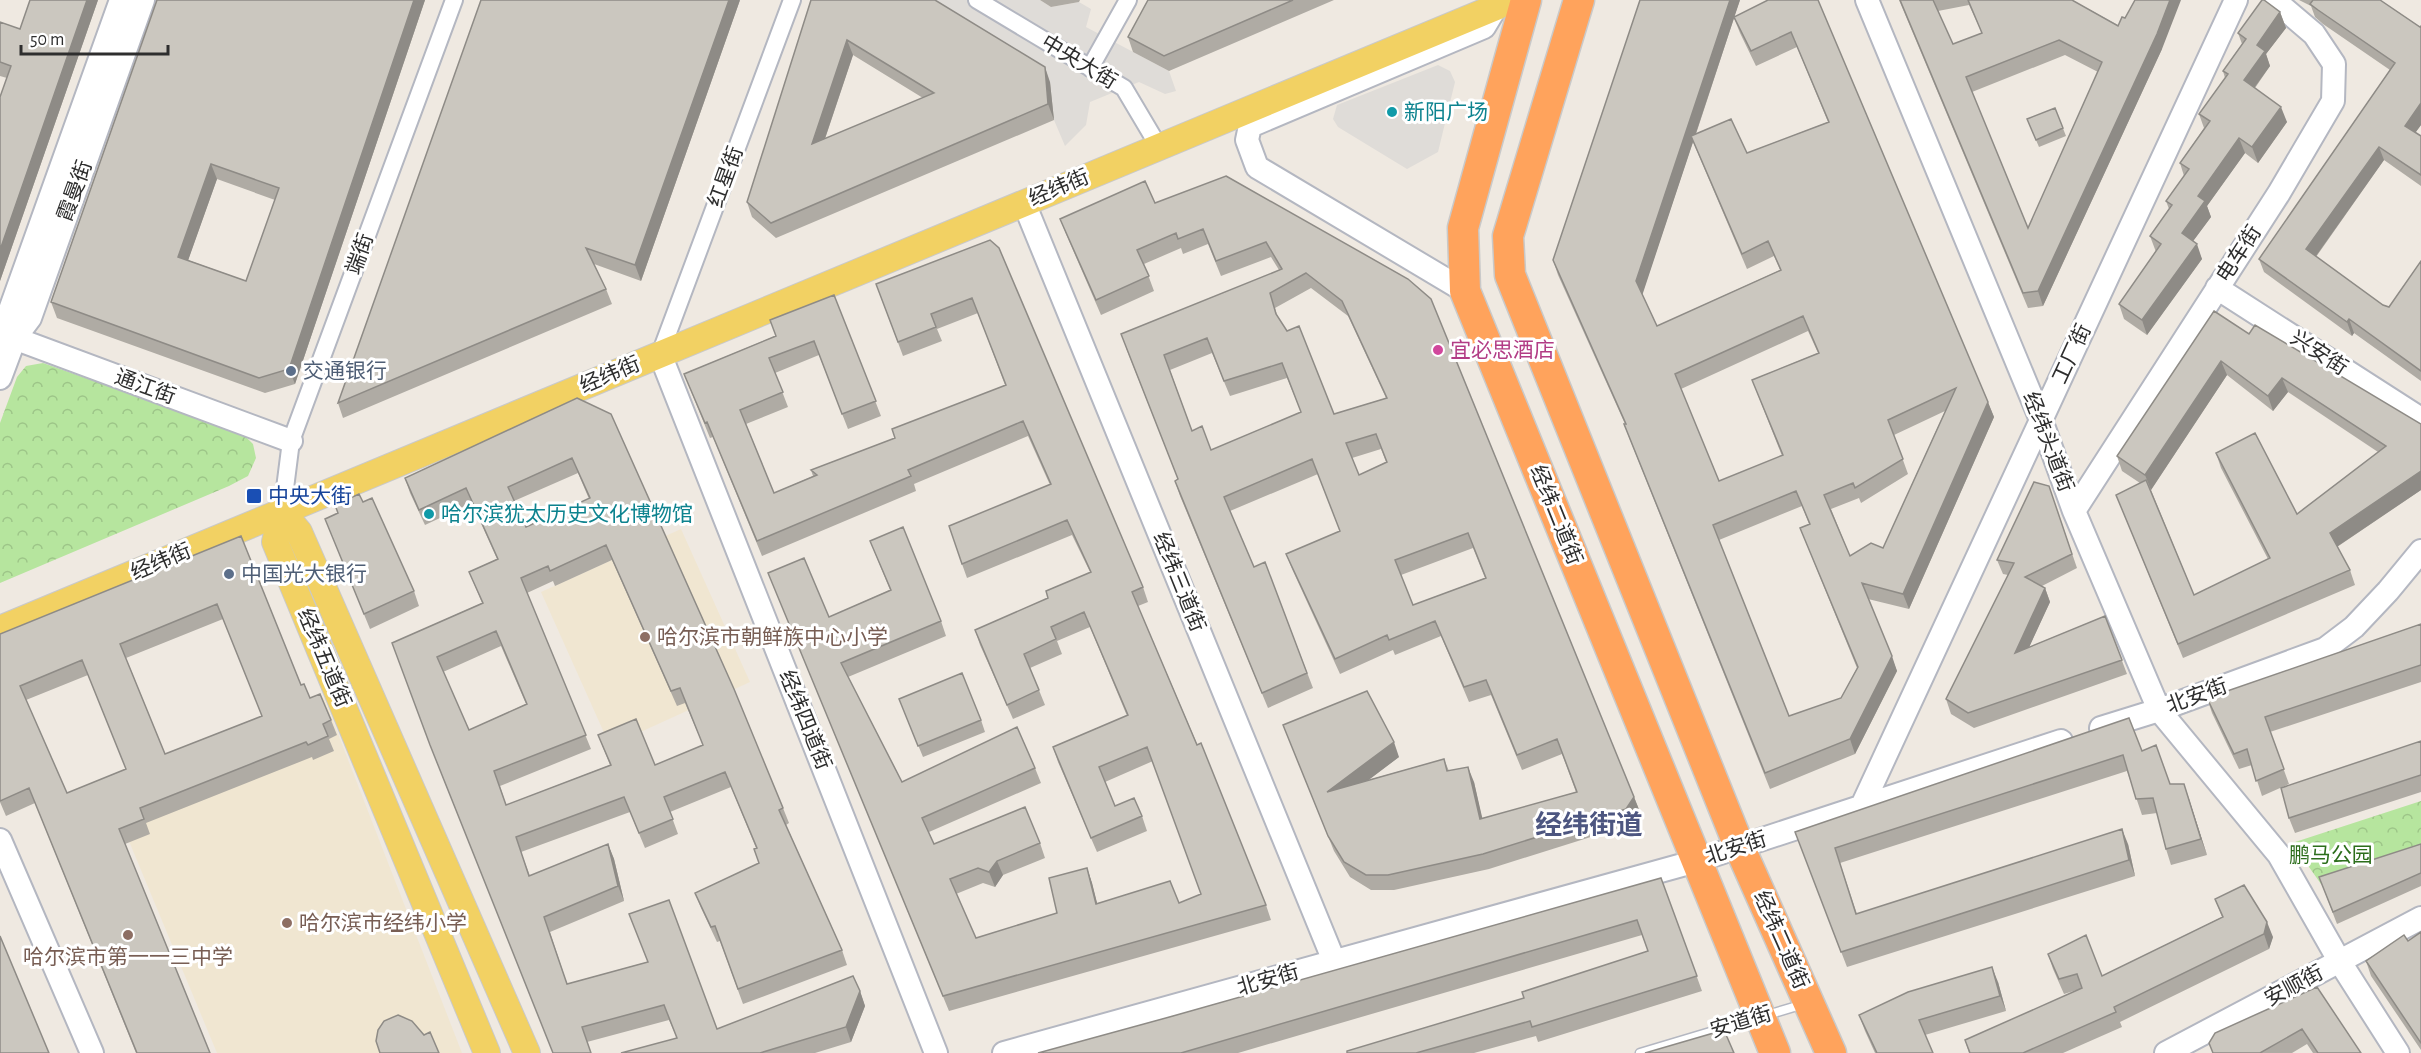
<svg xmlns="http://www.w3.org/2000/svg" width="2421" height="1053" font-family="'Alegreya Sans','Noto Sans SC',sans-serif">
<defs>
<pattern id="park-crowns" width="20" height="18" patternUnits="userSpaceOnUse" patternTransform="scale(1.5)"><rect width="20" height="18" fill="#b6e59e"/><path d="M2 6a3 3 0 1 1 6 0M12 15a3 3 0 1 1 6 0" fill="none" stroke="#9dc588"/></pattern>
</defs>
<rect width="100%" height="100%" fill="#efe9e1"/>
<path fill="#f0e6d1" d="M681 529 750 682 610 746 541 592Z
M324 698 462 1053H217L109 793Z"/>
<path fill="url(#park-crowns)" d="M43 363 242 433 253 444 256 458 248 476 229 486 0 583V423L17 377 26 366Z
M2421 801V850L2321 884 2292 843Z"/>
<path fill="#dfdcd8" d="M916 0H1040L1051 7 1079 2 1091 9 1086 27 1169 71 1176 91 1165 94 1139 82 1090 102 1086 125 1065 146 1054 120 1050 82Z
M1438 65 1450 71 1455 82 1438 152 1407 169 1338 127 1333 119 1337 105Z"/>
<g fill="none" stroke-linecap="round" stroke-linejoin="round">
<defs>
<path id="lane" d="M1640 1053 1804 1004"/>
<path id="street" d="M977 0 1124 88 1159 147
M1090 68 1128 0
M660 354 792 0
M282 512 291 441 454 0"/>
<path id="secondary" d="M1867 0 2041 420 2074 511 2159 710 2279 855 2340 962 2398 1053
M1024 203 1334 961
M2217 288 2421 419
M1465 291 1257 167 1247 140 1250 126 1484 27 1496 7
M3 334 291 441
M0 338 121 0
M660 354 936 1053
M0 378 15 338 30 318 143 0
M2074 511 2279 193 2333 101 2334 64 2314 34 2274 0
M2101 728 2159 710 2325 649 2354 627 2388 591 2421 551
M1862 806 2236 0
M0 840 92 1053
M1004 1053 1693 862 2061 741
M2166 1053 2421 918"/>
<path id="primary" d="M282 512 299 532 527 1053
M282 512 275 542 487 1053
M0 629 1496 7 1509 0"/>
<path id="highway" d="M1526 0 1463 228 1465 291 1775 1053
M1579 0 1508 236 1510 275 1739 846 1831 1053"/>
</defs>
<use href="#lane" stroke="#b4b7c1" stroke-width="11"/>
<use href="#street" stroke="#b4b7c1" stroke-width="20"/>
<use href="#secondary" stroke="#b4b7c1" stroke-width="26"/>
<use href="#primary" stroke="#c9c9c9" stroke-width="28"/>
<use href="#highway" stroke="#c9c9c9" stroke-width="33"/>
<use href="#lane" stroke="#fff" stroke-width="8"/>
<use href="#street" stroke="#fff" stroke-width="16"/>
<use href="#secondary" stroke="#fff" stroke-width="22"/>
<use href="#primary" stroke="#f2d163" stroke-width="26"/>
<use href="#highway" stroke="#ffa35c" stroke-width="30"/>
</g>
<path fill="#afaba4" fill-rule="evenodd" d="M98 0 0 281V97L7 78 0 76V22L20 29Z
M157 0H425L295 384 265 393 57 318 51 302ZM217 179 275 200 246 281 188 260Z
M740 0 641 281 594 264 606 289 612 304 343 418 338 403Z
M811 0 1050 82 1054 120 776 238 752 217 747 202ZM853 55 923 98 825 139Z
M1040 0H1080L1079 2 1051 7Z
M1148 0H1334L1169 71 1133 52 1128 37Z
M1640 0H1740L1734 17 1818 0 1994 417 1909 609 1868 599 1897 671 1855 754 1770 789 1630 440 1624 424H1625L1558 275 1553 260ZM1734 18 1740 33 1756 66 1797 47 1828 122 1747 153 1696 134ZM1693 142 1747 269 1774 256 1780 270 1657 326 1642 294ZM1808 331 1818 353 1752 380 1782 456 1719 481 1681 389ZM1945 411 1883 548 1850 556 1831 509 1859 498 1861 503 1908 474 1894 435ZM1802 506 1809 524 1800 528 1857 668 1841 698 1789 716 1719 540Z
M1899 0H2072L2162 49 2043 306 2028 308ZM1969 5 1982 33 1953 44 1938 11ZM2065 55 2098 72 2028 228 1972 92Z
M2299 0H2380L2420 27 2421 26V125L2415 133 2421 136V186L2384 160 2316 257 2383 305 2389 307 2421 261V381L2354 333 2352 336 2264 272 2259 259 2390 70 2323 24 2315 17 2311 6Z
M2280 12 2286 28 2266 54 2270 66 2255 88 2287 122 2258 163 2245 153 2207 206 2211 217 2193 241 2202 259 2147 335 2124 319 2119 304 2156 252 2150 236 2169 209 2166 201 2184 176 2180 163 2204 128 2199 114 2225 78 2223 71 2242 44 2238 33Z
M2055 108 2066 136 2039 147 2027 119Z
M1155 203 1408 279 1634 797 1640 812 1632 824 1489 869 1394 890H1371L1350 877 1334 851 1283 725 1399 757 1368 780 1444 759 1449 771 1474 782 1482 819 1576 792 1562 754 1522 770 1491 695 1469 702 1441 636 1395 655 1393 650 1340 674 1292 569 1286 554 1340 531 1318 474 1230 511 1254 567 1265 562 1313 688 1268 708 1180 496 1175 481 1178 479 1126 348 1279 270 1271 257 1221 276 1208 244 1183 254 1181 248 1144 264 1154 291 1101 315 1066 234 1060 219ZM1311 288 1348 316 1386 398 1334 414 1278 318 1275 308ZM1212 353 1230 396 1287 378 1301 412 1211 450 1192 431 1170 370ZM1381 449 1386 462 1359 475 1352 458ZM1473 548 1485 578 1413 605 1401 575Z
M990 240 1143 587 1148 602 1138 606 1266 905 1271 920 949 1011 768 573 829 617 890 590 870 541 941 621 946 636 848 677 902 782 1035 768 1041 783 929 832 934 844 1040 843 1045 858 1003 875 995 887 983 883 956 894 976 938 1057 913 1087 868 1092 883 1097 903H1179L1201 894 1153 761 1105 782 1115 806 1142 816 1147 831 1097 852 1058 762 1053 747 1127 716 1090 627 1057 641 1062 654 1030 668 1045 705 1013 719 980 645 975 630 1048 598 1090 572 1072 535 967 578 962 564 1050 485 1028 436 914 484 916 491 762 556 713 437 710 438 684 374 775 336 834 295 881 416 848 429 819 355 775 373 788 407 746 424 774 493 813 476 811 470 895 438 1005 385 978 313 937 329 942 341 903 356 876 284Z
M2249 334 2421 424V490L2337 547 2350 570 2355 585 2183 658 2116 495 2140 483 2122 471 2117 456ZM2227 375 2273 411 2288 392 2378 452 2297 514 2216 453 2221 468 2268 559 2194 595 2151 490Z
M577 398 783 808 789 823 786 825 842 950 847 965 743 1004 720 941 717 942 701 908 695 893 759 863 756 848 731 787 670 812 678 834 645 848 630 812 521 852 530 876 608 844 614 859 624 901 550 932 567 984 647 962 717 1029 860 991 865 1006 851 1042 815 1053H621L677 1038 669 1020 587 1042 591 1053H553L436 760 392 643 482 603 469 572 497 559 472 503 425 525 410 493 405 478ZM578 473 589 499 526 527 514 501ZM612 560 677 706 685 703 703 745 655 765 598 735 610 765 506 805 500 786 591 749 527 593 553 581 555 586ZM501 646 526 704 469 730 443 672Z
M2049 486 2077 568 2042 586 2045 588 2050 602 2029 647 2105 616 2127 674 1974 728 1951 714 1946 699 2008 575 2003 574 1997 560Z
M338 513 414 591 419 606 370 629 325 519Z
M241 536 301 685 310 698 331 720 337 735 329 739 334 751 313 760 312 757 146 823 150 834 125 844 210 1053H136L35 803 6 816 0 802V634ZM223 619 262 716 165 754 126 658ZM88 675 126 769 67 793 26 700Z
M2421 624V682L2270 732 2289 784 2262 796 2252 765 2239 769 2212 713 2207 698Z
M904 711 981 720 985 732 923 757Z
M2421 741V792L2295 833 2289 818Z
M2142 751 2170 784 2189 799 2207 855 2171 865 2166 849 2157 813 2142 815 2127 771 1840 863 1857 914 2128 844 2135 876 1847 967 1795 832Z
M2421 844V886L2337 924 2319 877Z
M1661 878 1702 991 1538 1042 1536 1036 1474 1053H1347L1524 998 1648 951 1642 935 1238 1053H1038L1173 1016Z
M2215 899 2273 937 2269 949 2120 1022 2122 1027 2063 1053H1969L1965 1040 2080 989 2064 994 2053 969 2048 954 2102 976 2222 917Z
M2421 932V1050L2371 976 2366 961 2408 941Z
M1998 982 2006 1011 1925 1035 1933 1053H1875L1865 1031 1859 1015Z
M2317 987 2361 1053H2313L2307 1044 2292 1053H2213Z"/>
<path fill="#8e8b86" d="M87 0H98L0 281V250Z
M414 0H425L295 384 289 369Z
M729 0H740L641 281 635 265Z
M1730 0H1740L1642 296 1636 281Z
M2170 0H2181L2162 49 2043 306 2038 291Z
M2280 12 2286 28 2266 54 2270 66 2249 95 2244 80 2257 45Z
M847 40 853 55 818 159 812 144Z
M1045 67 1050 82 1054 120 1048 104Z
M2421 103V125L2410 140 2405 126Z
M2281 107 2287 122 2258 163 2252 147Z
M2239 138 2245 153 2207 206 2211 217 2188 248 2182 233 2198 196Z
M2379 147 2384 160 2311 263 2306 249Z
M211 164 217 179 184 272 178 257Z
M2197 244 2202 259 2147 335 2142 320Z
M2349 319 2354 333 2352 336 2347 322Z
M2221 361 2227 375 2151 490 2145 475Z
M2282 378 2288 392 2273 411 2268 396Z
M1988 402 1994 417 1909 609 1903 594Z
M2421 471V490L2335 548 2330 533Z
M2045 588 2050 602 2020 667 2015 653Z
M1892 656 1897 671 1855 754 1850 739Z
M1394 742 1399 757 1333 807 1327 792Z
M1468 767 1474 782 1486 834 1480 819Z
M2184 784 2189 799 2207 855 2201 839Z
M1634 797 1640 812 1632 824 1626 809Z
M2122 829 2128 844 2135 876 2129 860Z
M608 844 614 859 624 901 618 886Z
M997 861 1003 875 995 887 989 872Z
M1087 868 1092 883 1101 919 1096 904Z
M2267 922 2273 937 2269 949 2264 934Z
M1992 967 1998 982 2006 1011 2000 996Z
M860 991 865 1006 851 1042 846 1027Z"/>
<path fill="#cbc7bf" stroke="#8e8b86" stroke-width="1.5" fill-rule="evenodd" d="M30 0H87L0 250V97L11 66 0 62V22L20 29Z
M157 0H414L289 369 259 378 51 302ZM211 164 279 188 246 281 178 257Z
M481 0H729L635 265 586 248 606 289 338 403Z
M811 0H935L1045 67 1048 104 771 223 747 202ZM847 40 934 93 812 144Z
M1148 0H1293L1164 56 1128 37Z
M1640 0H1730L1636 281 1657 326 1781 270 1768 241 1742 254 1691 136 1731 119 1747 153 1829 122 1791 32 1751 51 1734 17 1768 0H1818L1988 402 1903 594 1862 583 1892 656 1850 739 1765 773 1624 424H1626L1553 260ZM1803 316 1819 353 1752 380 1783 455 1719 481 1675 374ZM1956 388 1883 548 1871 543 1850 556 1824 495 1853 483 1855 488 1903 459 1888 420ZM1796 491 1810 524 1800 528 1858 667 1841 698 1789 716 1713 525Z
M1900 0H1933L1953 44 1982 33 1968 0H2072L2118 26 2122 17 2125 18 2135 0H2170L2157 34 2038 291 2023 293ZM2059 40 2102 62 2028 228 1966 77Z
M2262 0H2264L2280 12 2257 45 2265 51 2244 80 2281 107 2252 147 2239 138 2198 196 2205 201 2182 233 2197 244 2142 320 2119 304 2161 244 2150 236 2172 205 2166 201 2189 169 2180 163 2210 121 2199 114 2228 74 2223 71 2246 39 2238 33Z
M2313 0H2380L2420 27 2421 26V103L2405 126 2421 136V175L2379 147 2306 249 2383 305 2389 307 2421 261V371L2349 319 2347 322 2259 259 2395 63 2318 10 2310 4Z
M2055 108 2063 128 2036 140 2027 119Z
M1226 176 1408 279 1431 299 1634 797 1626 809 1483 854 1388 875H1366L1344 862 1328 836 1283 725 1367 691 1394 742 1327 792 1444 759 1447 771 1468 767 1480 819 1577 792 1557 739 1517 755 1486 680 1464 687 1435 621 1389 640 1387 635 1335 659 1286 554 1340 531 1312 459 1224 497 1254 567 1265 562 1307 673 1262 693 1175 481 1178 479 1121 334 1282 269 1266 242 1216 261 1203 229 1178 239 1176 233 1137 250 1149 276 1096 300 1060 219 1145 181 1155 203ZM1306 273 1342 301 1387 398 1334 414 1299 326 1287 331 1276 314 1270 293ZM1207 338 1224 381 1282 363 1301 412 1211 450 1202 426 1192 431 1164 355ZM1376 434 1387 462 1359 475 1346 443ZM1468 533 1486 578 1413 605 1395 560Z
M990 240 999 248 1143 587 1132 592 1197 745 1201 743 1266 905 943 996 768 573 804 558 829 617 891 590 870 541 903 527 941 621 841 663 902 782 1017 727 1035 768 922 818 934 844 1025 807 1040 843 997 861 989 872 978 868 950 879 976 938 1057 913 1049 878 1087 868 1096 904 1170 881 1179 903 1201 894 1147 747 1099 767 1115 806 1134 798 1142 816 1091 838 1053 747 1128 715 1084 612 1051 627 1056 639 1024 654 1039 690 1007 705 975 630 1048 598 1046 591 1091 572 1067 520 962 564 949 526 1051 484 1023 421 908 470 911 476 757 541 707 422 705 423 684 374 776 336 770 320 834 295 876 401 842 414 814 341 769 358 783 392 740 410 774 493 817 475 811 470 895 438 892 429 1006 385 972 298 931 314 936 327 898 342 876 284Z
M2214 311 2249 334 2255 325 2421 424V471L2330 533 2350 570 2178 644 2116 495 2146 480 2194 595 2270 558 2216 453 2255 433 2297 514 2386 446 2282 378 2268 396 2221 361 2145 475 2117 456Z
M577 398 611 414 734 689 783 808 779 810 842 950 738 989 715 926 711 927 695 893 759 863 754 849 757 848 725 772 664 797 673 819 639 833 624 797 516 837 529 876 608 844 618 886 544 917 567 984 648 962 629 914 669 900 717 1029 853 976 860 991 846 1027 760 1053H621L677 1038 664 1005 582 1027 591 1053H553L430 745 392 643 483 603 469 572 498 559 466 488 419 510 405 478ZM572 458 590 498 526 527 508 487ZM606 545 671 691 680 688 703 745 655 765 636 719 598 735 611 765 506 805 494 771 586 735 521 578 548 566 550 571ZM496 631 527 704 469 730 437 657Z
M2034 482 2049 486 2072 554 2025 577 2045 588 2015 653 2105 616 2122 660 1968 713 1946 699 2014 563 1997 560Z
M359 494 363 502 372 498 414 591 364 614 325 519 338 513 335 505Z
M241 536 301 685 304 684 310 698 320 694 331 720 323 724 328 736 308 745 306 742 140 808 144 819 119 829 210 1053H137L29 788 0 801V634ZM217 604 262 716 165 754 120 644ZM82 660 126 769 67 793 20 686Z
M2421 624V665L2265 717 2284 769 2256 781 2247 749 2234 754 2207 698Z
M962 673 981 720 918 746 899 699Z
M2129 718 2142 751 2156 745 2170 784H2184L2201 839 2166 849 2153 798 2136 799 2123 755 1835 848 1856 914 2122 829 2129 860 1841 952 1795 832Z
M2421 741V775L2289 818 2281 788Z
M2421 844V873L2333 912 2319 877Z
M1661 878 1697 976 1532 1027 1530 1021 1416 1053H1347V1051L1524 998 1522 992 1648 951 1637 920 1181 1053H1038L1173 1016Z
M2244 885 2267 922 2264 934 2114 1007 2116 1012 2023 1053H1970L1965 1040 2082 988 2077 974 2059 979 2048 954 2086 935 2102 976 2223 917 2215 899Z
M2421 932V1043L2366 961 2404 935 2408 941Z
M0 936 49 1053H0Z
M1992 967 2000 996 1919 1020 1933 1053H1877L1859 1015 1908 992Z
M2317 987 2361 1053H2318L2302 1029 2260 1053H2213L2209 1043 2215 1033Z
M398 1015 412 1021 424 1035 430 1032 439 1053H380L376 1041 378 1030 384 1021Z
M1724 1030 1734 1053H1645Z"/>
<g fill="#0f9aa8" stroke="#fff" stroke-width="2">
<circle cx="1392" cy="112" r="6"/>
<circle cx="429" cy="514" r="6"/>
</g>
<circle fill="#d1479c" stroke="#fff" stroke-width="2" cx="1438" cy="350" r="6"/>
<g fill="#5c6f8a" stroke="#fff" stroke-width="2">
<circle cx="291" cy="371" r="6"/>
<circle cx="229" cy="574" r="6"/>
</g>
<rect fill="#1a4fb4" stroke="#fff" stroke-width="2" x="246" y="488" width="16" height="16" rx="3"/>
<g fill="#8d6e63" stroke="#fff" stroke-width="2">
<circle cx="645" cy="637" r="6"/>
<circle cx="287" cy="923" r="6"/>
<circle cx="128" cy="935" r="6"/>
</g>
<g text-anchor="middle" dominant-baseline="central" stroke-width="6" stroke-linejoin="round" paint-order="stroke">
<g font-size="21" fill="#2e2e2e" stroke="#fff">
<text transform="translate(1079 62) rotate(31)">中央大街</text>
<text transform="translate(726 177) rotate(-70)">红星街</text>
<text transform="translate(1059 188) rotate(-23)">经纬街</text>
<text transform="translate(75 191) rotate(-70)">霞曼街</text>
<text transform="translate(360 254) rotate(-70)">端街</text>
<text transform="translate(2239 254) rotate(-57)">电车街</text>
<text transform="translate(2319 353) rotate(33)">兴安街</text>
<text transform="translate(2072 354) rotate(-65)">工厂街</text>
<text transform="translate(610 375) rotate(-23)">经纬街</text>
<text transform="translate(145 387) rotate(20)">通江街</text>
<text transform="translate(2048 442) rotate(69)">经纬头道街</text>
<text transform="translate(1556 515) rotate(68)">经纬二道街</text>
<text transform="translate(161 562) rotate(-23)">经纬街</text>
<text transform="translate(1179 582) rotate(68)">经纬三道街</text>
<text transform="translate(324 658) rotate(67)">经纬五道街</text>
<text transform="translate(2197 696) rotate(-20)">北安街</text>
<text transform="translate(805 720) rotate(68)">经纬四道街</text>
<text transform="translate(1736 848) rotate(-18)">北安街</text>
<text transform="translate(1781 940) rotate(66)">经纬二道街</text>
<text transform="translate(1268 980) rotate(-16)">北安街</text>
<text transform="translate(2294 986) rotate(-28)">安顺街</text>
<text transform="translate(1741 1022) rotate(-17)">安道街</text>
</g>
<g font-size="21" fill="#0d838f" stroke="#fff" text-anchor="start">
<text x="1404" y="112">新阳广场</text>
<text x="441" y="514">哈尔滨犹太历史文化博物馆</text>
</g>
<g font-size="21" fill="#b23c85" stroke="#fff" text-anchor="start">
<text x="1450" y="350">宜必思酒店</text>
</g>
<g font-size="21" fill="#4e5e75" stroke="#fff" text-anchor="start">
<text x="303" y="371">交通银行</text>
<text x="241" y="574">中国光大银行</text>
</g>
<g font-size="21" fill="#164399" stroke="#fff" text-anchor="start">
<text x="268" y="496">中央大街</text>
</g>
<g font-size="21" fill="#785e54" stroke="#fff" text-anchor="start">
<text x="657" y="637">哈尔滨市朝鲜族中心小学</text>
<text x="299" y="923">哈尔滨市经纬小学</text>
<text x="128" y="957" text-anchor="middle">哈尔滨市第一一三中学</text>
</g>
<g font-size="21" fill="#2c6e1b" stroke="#fff">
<text x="2331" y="855">鹏马公园</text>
</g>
<g font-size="27" font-weight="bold" fill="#4d5680" stroke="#fff">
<text x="1589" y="825">经纬街道</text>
</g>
</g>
<path d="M21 45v9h147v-9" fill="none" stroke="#2e2e2e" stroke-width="3"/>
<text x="30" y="45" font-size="18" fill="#2e2e2e" stroke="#ffffff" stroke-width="4.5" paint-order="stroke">50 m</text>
</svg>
